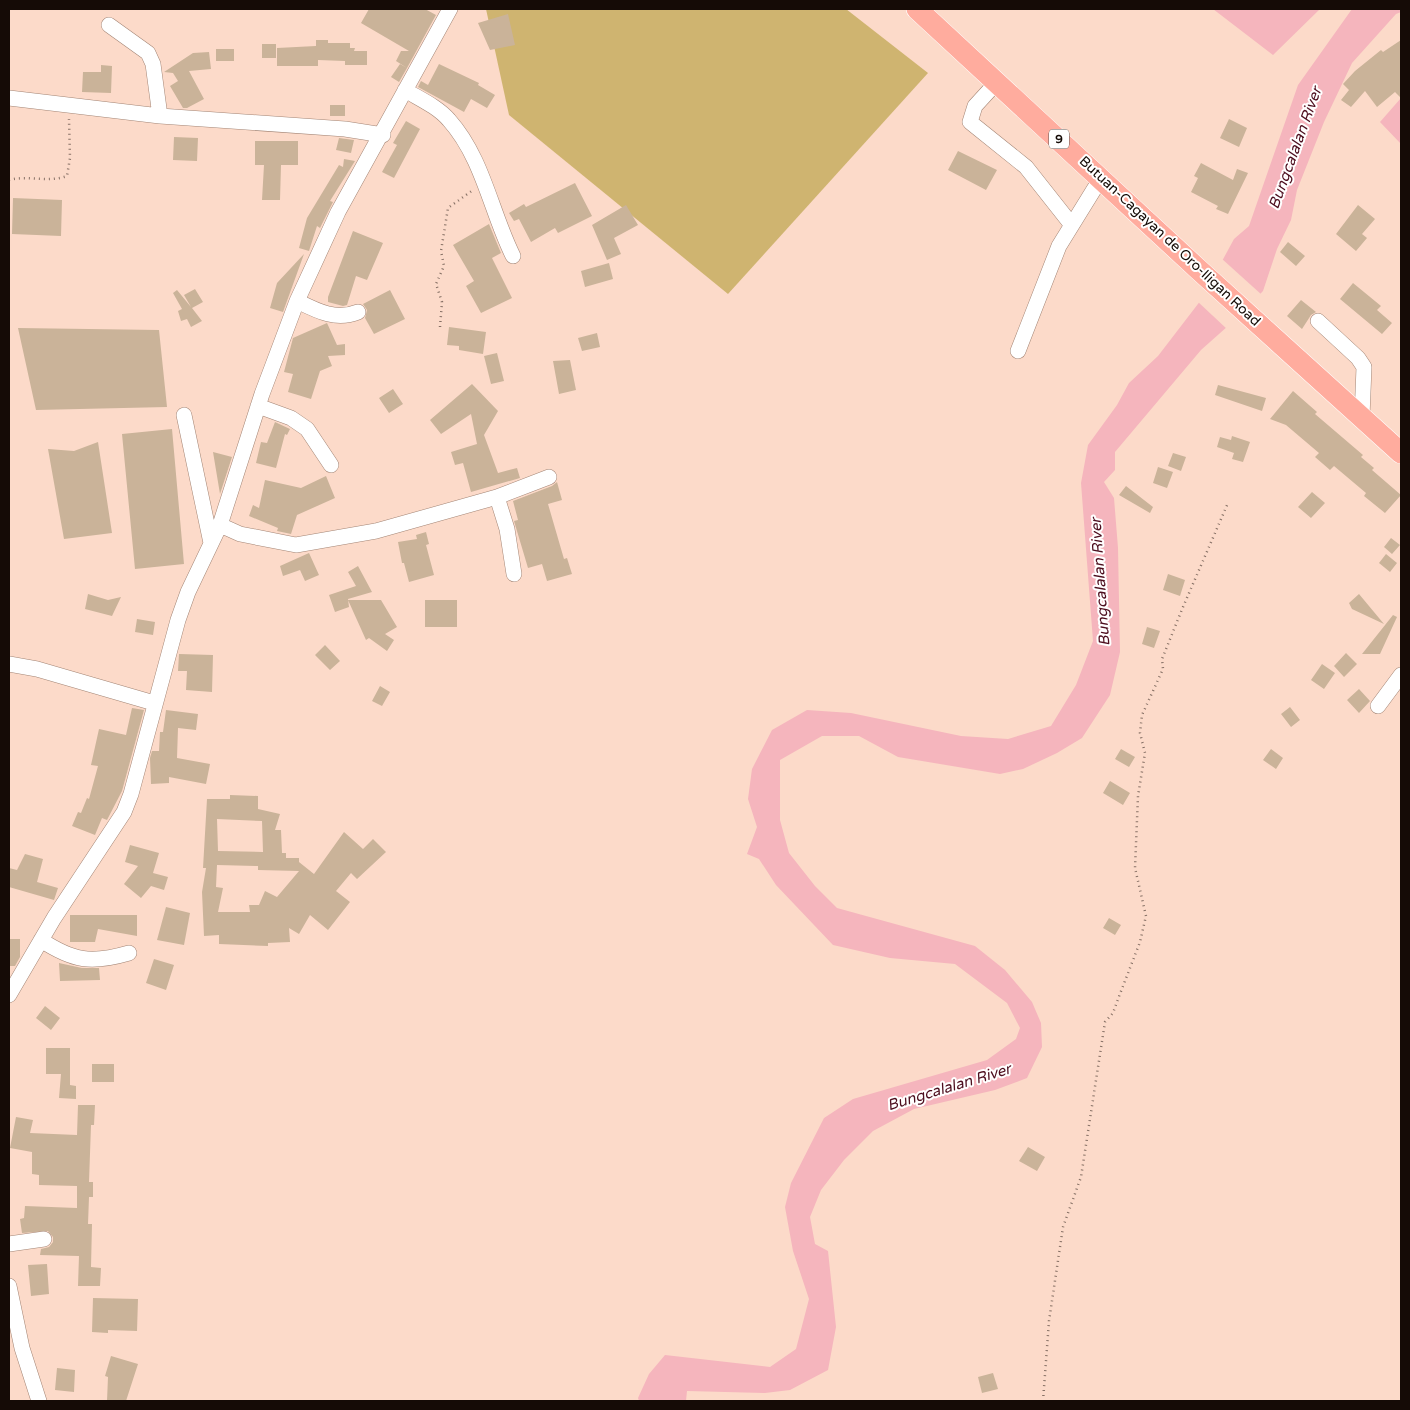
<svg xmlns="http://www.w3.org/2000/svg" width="1410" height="1410" font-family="'Varela Round',sans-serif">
<rect width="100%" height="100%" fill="#fcdac9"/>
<path fill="#cfb470" d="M486 9H846L928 73 728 294 509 115Z"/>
<path fill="#f5b5bd" d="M1213 9H1320L1273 55Z
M1352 9H1401V12L1396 14 1352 63 1324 122 1297 190 1291 220 1277 249 1263 291 1237 318 1201 350 1115 452V470L1104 482 1114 498 1118 548 1120 652 1110 695 1082 738 1057 753 1023 769 1000 774 898 757 859 736H822L780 760V820L789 853 815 886 837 908 975 946 1005 970 1032 1002 1041 1023 1042 1047 1027 1078 995 1090 914 1109 873 1131 844 1160 821 1190 810 1217 815 1244 828 1251 836 1327 828 1370 790 1390 765 1393 687 1391 686 1401H639L638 1398 649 1374 665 1355 770 1367 796 1349 809 1299 793 1251 785 1207 791 1183 824 1118 853 1099 987 1060 1016 1039 1020 1028 1007 1003 955 964 890 958 833 945 776 885 759 859 747 854 757 827 748 799 752 769 772 730 807 710 851 713 961 736 1008 739 1051 726 1076 685 1093 641 1081 483 1088 445 1117 405 1129 383 1158 356 1201 300 1234 239 1249 226 1298 85Z
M1401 98V144L1380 122Z"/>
<path fill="#fcdac9" d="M1221 258 1262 295 1228 330 1197 301Z"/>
<path fill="#cab399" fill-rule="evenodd" d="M369 9H425L436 15 407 68 396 61 401 51H409L361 23Z
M508 14 515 45 490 50 478 23Z
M316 40H328V43H350V48H355L354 51H367V65H345V61L318 60V66H277V48L316 46Z
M1401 40V98L1395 92 1377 107 1365 91 1351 107 1341 100 1349 90 1343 84 1355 71 1381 50 1383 52Z
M262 44H276V58H262Z
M216 49H234V61H216Z
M209 52 211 69 189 71 204 99 187 108H183L170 86 178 81 173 73 164 72 193 53Z
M400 64 407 68 399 82 391 77Z
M439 64 479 83 478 85 495 95 487 108 471 99 464 112 418 87 421 81 428 85Z
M101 65 112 66 111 93 82 92 83 72H101Z
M330 105H345V116H330Z
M1229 119 1247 128 1239 147 1220 138Z
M406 121 420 129 394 178 382 172 397 145 393 143Z
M174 137 198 138 197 161 173 160Z
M339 138 354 140 351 153 336 150Z
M255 141H298V165H281L280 200H262L264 165H255Z
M958 151 997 170 986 190 948 170Z
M344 159 355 161 330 201 333 202 320 228 317 226 309 251 299 248 307 218 339 165 343 167Z
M1201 163 1233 180 1237 169 1248 173 1228 214 1216 209 1218 206 1191 192 1198 178 1194 176Z
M575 183 592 216 558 233 555 228 531 242 519 219 514 221 509 213 524 204 526 207Z
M13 198 62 200 61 236 12 234Z
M626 205 638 225 614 238 621 254 607 260 592 225Z
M1358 205 1375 219 1362 234 1367 238 1356 251 1336 234Z
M489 224 501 253 492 258 512 298 481 313 466 286 474 281 453 245Z
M353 231 383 243 367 280 356 276 347 305 343 306 328 302V297Z
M1288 242 1305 256 1296 266 1280 252Z
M304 254 283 312 270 308 277 283Z
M609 263 613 279 585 287 581 271Z
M1353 283 1381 306 1377 310 1392 323 1382 334 1340 299Z
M195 289 203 302 192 308 202 321 191 327 187 319 181 321 178 311 182 309 173 293 177 290 191 307 184 295Z
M390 290 405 319 374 334 365 318 367 310 363 304Z
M1301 300 1316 312 1311 315 1302 329 1287 316Z
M327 323 337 345 345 344V355L328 356 332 366 320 371 311 399 288 392 293 374 284 372 293 338Z
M449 327 486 332 483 354 459 350V346L447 345Z
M18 328 159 330 167 407 36 410Z
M597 333 600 347 582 351 578 338Z
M497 353 504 381 491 384 484 356Z
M570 360 576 390 559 394 553 361Z
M472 384 498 411 484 435 498 473 517 468 520 478 471 492 463 463 455 465 451 452 477 444 471 414 441 434 430 420Z
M1218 385 1266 398 1262 411 1215 395Z
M393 389 403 404 389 413 379 398Z
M1293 391 1317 412 1315 414 1363 455 1361 457 1374 468 1372 470 1401 495 1385 513 1364 496 1366 493 1334 466 1330 470 1315 457 1319 453 1286 425 1270 419Z
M275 422 290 429 287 435 285 434 276 468 256 463 261 442 267 443Z
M172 429 184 564 135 569 122 434Z
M1232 436 1250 442 1243 462 1232 459 1234 453 1217 447 1220 437 1231 440Z
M98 442 112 533 64 539 48 449 74 451Z
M213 452 232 457 220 494Z
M1173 453 1186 457 1181 471 1168 466Z
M1158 467 1173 472 1167 488 1153 483Z
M326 476 335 498 297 515 291 534 277 531 278 528 249 516 253 505 259 508 265 480 301 488Z
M557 482 562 500 548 504 564 559 567 558 572 574 547 581 542 564 528 568 514 521 518 520 513 501 552 486Z
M1126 486 1153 507 1150 513 1119 495Z
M1312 492 1325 503 1311 518 1298 507Z
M426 532 429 544 426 545 434 575 409 582 404 563H402L398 542 417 539 416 535Z
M1391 538 1400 545 1392 554 1384 547Z
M309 553 319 575 305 581 300 570 283 576 280 566Z
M1386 554 1397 563 1390 572 1379 563Z
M358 566 372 592 348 599 349 607 335 612 329 595 356 586 348 572Z
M1168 574 1185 580 1180 596 1163 590Z
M88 594 108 600 121 597 112 616 85 609Z
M1359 594 1384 624 1352 609 1349 603Z
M348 600H381L397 627 385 634 394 640 387 651 369 638 366 640Z
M425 600H457V627H425Z
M1393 615 1397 617 1380 654H1362Z
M137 619 155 622 153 635 135 632Z
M1147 627 1160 631 1154 648 1142 644Z
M325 645 340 661 330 670 315 655Z
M1346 653 1357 664 1344 677 1334 666Z
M179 654 213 655 212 692 186 690 187 671H178Z
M1322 664 1335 673 1324 689 1311 680Z
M380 686 390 692 382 706 372 701Z
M1359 689 1370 701 1359 713 1347 700Z
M1290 707 1300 720 1291 727 1281 714Z
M132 708 144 710 122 791 107 820 102 818 95 835 72 826 78 812 81 813 87 798 89 799 98 766 91 765 99 729 126 735Z
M166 710 198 714 196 730 178 728 177 758 210 764 206 784 169 777V783L151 784 150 758 152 751H159L160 732H163Z
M1121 749 1135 757 1129 767 1115 759Z
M1271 749 1283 758 1276 769 1263 760Z
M1110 781 1130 793 1123 805 1103 793Z
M230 795 258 796V809L280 814 275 830H281L282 853H286V858H299V862L314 874 344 832 363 849 373 839 386 852 357 879 351 873 336 891 350 902 328 930 310 915 299 934 289 928 290 942 268 943V946L219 944V935L204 936 202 892 206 868H203L207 799H230ZM217 819 262 821 263 852 218 851ZM217 865 258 866V870L299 871 277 897 265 891 259 905H249L250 912H218L223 888 216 887Z
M130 845 159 853 153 873 168 877 164 890 151 886 141 898 124 884 138 866 125 862Z
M25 854 43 859 37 882 58 888 54 900 9 887V868L17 870Z
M166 907 190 913 184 945 157 940Z
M70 915H137V936L98 929 95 942H70Z
M1109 918 1121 925 1115 935 1103 928Z
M9 939H20V957L15 966H9Z
M154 959 174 965 166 990 146 983Z
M59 963 82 968H99L100 980 60 981Z
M45 1006 60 1018 51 1030 36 1018Z
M46 1048H70V1085L76 1086V1099L59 1098 61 1074H46Z
M92 1064H114V1082H92Z
M78 1105H95L94 1125H91L89 1182H93V1197H89L88 1224H92L91 1267 101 1268 100 1286H78L79 1256 40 1255 41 1249 49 1247 53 1242V1237L48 1231 22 1233 20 1219 24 1218 25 1206 77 1208V1186L39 1185V1175L32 1174V1152L10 1148 16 1117 33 1120 30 1133 77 1135Z
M1028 1147 1045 1157 1037 1171 1019 1161Z
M47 1264 49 1294 31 1296 28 1265Z
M93 1298 138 1299 137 1331 108 1330V1333L92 1332Z
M111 1356 138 1364 126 1401H107L108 1377 105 1376Z
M57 1368 75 1370 74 1392 55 1390Z
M993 1373 998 1389 982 1393 978 1377Z"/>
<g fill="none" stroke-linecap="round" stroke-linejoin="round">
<defs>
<path id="minor" d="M109 25 148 53 153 64 160 116
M997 82 975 106 970 122 1026 167 1071 224
M405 90C420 99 438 107 449 120 483 158 491 212 513 256
M9 98 160 116 345 129 383 135
M297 301C317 311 336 321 358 312
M1318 321 1358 358 1364 367 1362 417
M1018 351 1059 246 1101 178
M258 406 291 418 307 429 331 465
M184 415 211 543
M497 497 549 477
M220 525 240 534 296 545 376 531 497 497 507 529 514 574
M9 664 37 669 154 703
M1378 706 1401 675
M41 940C73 961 91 964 129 953
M9 995 54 918 124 812 131 794 178 620 188 592 220 525 262 394 297 301 338 212 450 9
M9 1244 44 1239
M9 1286 22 1348 39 1401"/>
<path id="highway" d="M917 9 1199 270 1401 453"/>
</defs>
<use href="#minor" stroke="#a38575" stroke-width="16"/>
<use href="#highway" stroke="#fff" stroke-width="22"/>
<path stroke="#867065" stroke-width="2.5" stroke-dasharray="1 4" stroke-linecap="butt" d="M9 180C28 175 48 183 67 176L70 158 69 119
M440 327 442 302 436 284 444 266 441 251 448 208 473 190
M1043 1401 1049 1321 1063 1227 1081 1177 1105 1022 1113 1013 1118 999 1140 942 1146 916 1135 868 1138 796 1145 753 1140 733 1142 715 1163 669 1162 659 1183 607 1228 503"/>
<use href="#minor" stroke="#fff" stroke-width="15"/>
<use href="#highway" stroke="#ffac9e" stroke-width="21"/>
</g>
<g text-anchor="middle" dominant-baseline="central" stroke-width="4" stroke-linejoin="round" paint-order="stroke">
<rect fill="#fff" stroke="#5b5451" stroke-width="1" x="1049" y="129.5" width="20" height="19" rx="4"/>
<g font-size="12" font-weight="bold" fill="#150b06">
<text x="1059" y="139">9</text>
</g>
<g font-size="14" fill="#150b06" stroke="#fff">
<text transform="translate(1170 241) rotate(43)">Butuan-Cagayan de Oro-Iligan Road</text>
</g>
<g font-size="15" font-style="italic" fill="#4d0e1e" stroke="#fff">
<text transform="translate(1295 148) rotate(-70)">Bungcalalan River</text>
<text transform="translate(1100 582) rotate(-94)">Bungcalalan River</text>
<text transform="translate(949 1087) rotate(-17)">Bungcalalan River</text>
</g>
</g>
<rect width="1410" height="1410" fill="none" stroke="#150b06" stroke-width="20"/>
</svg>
